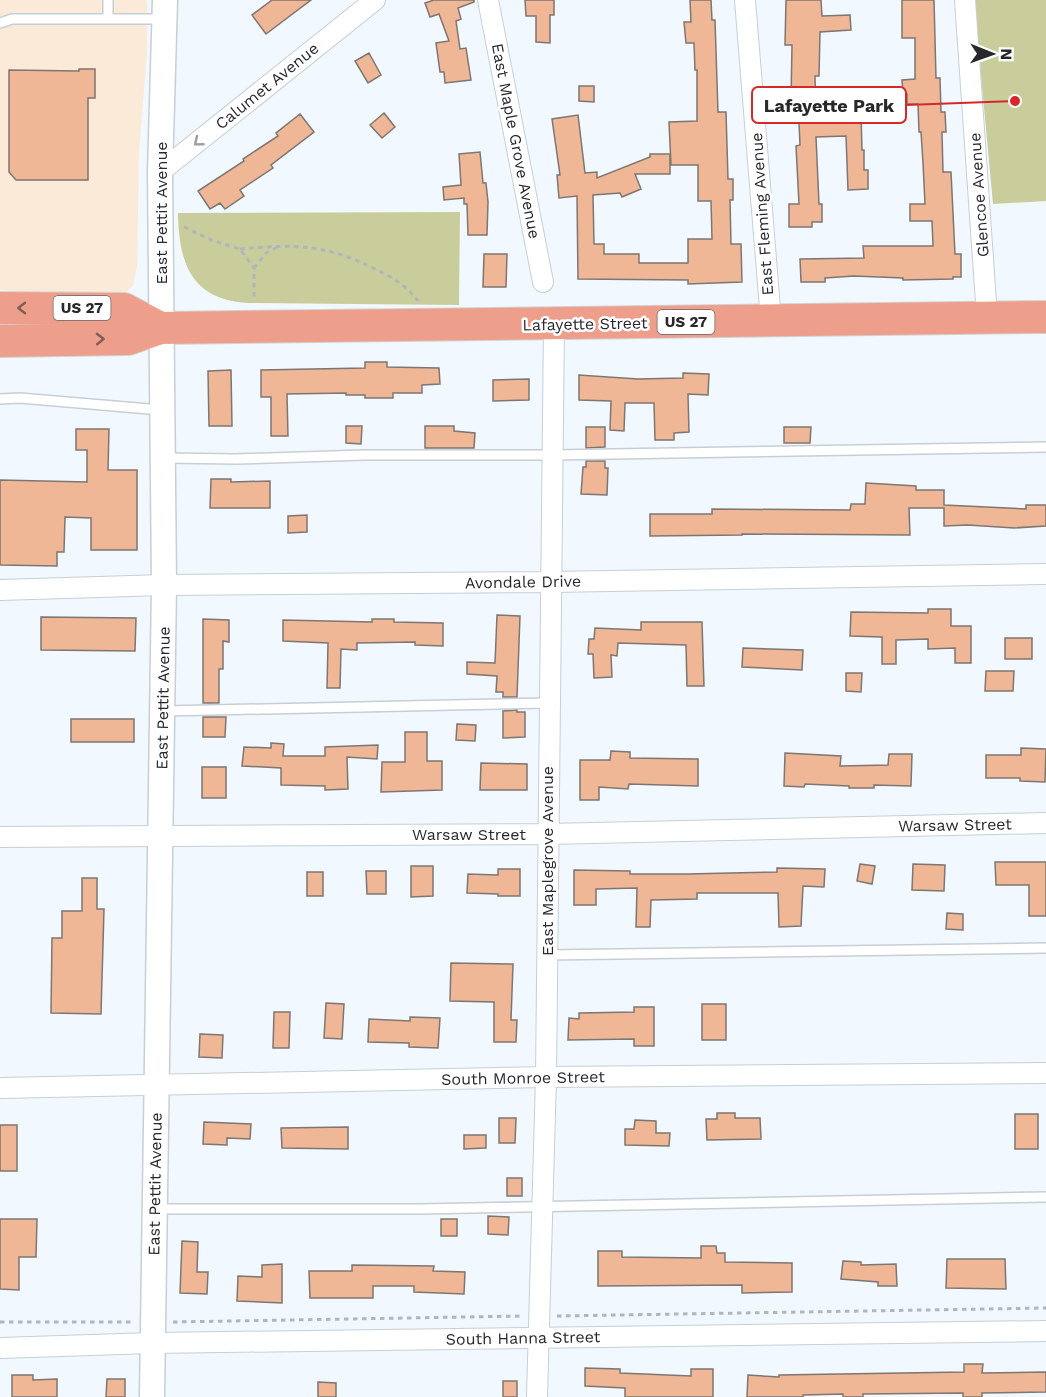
<svg xmlns="http://www.w3.org/2000/svg" width="1046" height="1397" font-family="'Work Sans',sans-serif">
<rect width="100%" height="100%" fill="#f1f8ff"/>
<path fill="#fbead8" d="M0 0H147V53L139 152 137 266 133 285 123 295 101 300 0 290Z"/>
<path fill="#c9cc9b" d="M974 0H1046V201L993 204Z
M460 212 459 305 249 303C192 300 179 265 178 213Z"/>
<path fill="#efb796" stroke="#7e7672" stroke-width="1.5" d="M272 0H311L266 34 252 15Z
M434 0H474V2L458 8 461 19 456 21 460 49 466 48 471 80 445 83 444 72H440L436 43 449 41 439 14 430 17 425 3Z
M525 0H554V15H550V43L536 42V16H526Z
M690 0H711L712 20H715L718 112H726L728 179H733V200H730L731 244H741L742 282 688 284V280L578 279 577 196 559 198 557 175H560L552 119 578 115 585 173 597 172V178L650 157V154H670V174H635L641 189 622 197 620 193 593 195 594 244H604V254H639V263H688V239H712L711 201H698V165H671L669 122 697 121V70H695L694 43H686L684 22H691Z
M786 0H821L822 16 850 15 851 30 820 32 819 76H815L816 116 861 114 862 150H864V170H868V189L848 190 846 136 816 137 819 204H822V222H812V227H789V204H799L796 146 800 145 798 100H791L792 45H785Z
M902 0H934L936 78H940L941 112H945L946 132H942L943 172H951L955 254H961V277H953V279L903 280V278L854 276 825 278V282H801L800 259 864 258 863 246H933L932 221H910V204H925L923 163 921 132H919L918 104H907V94H903L902 80 915 79V38H902Z
M369 53 381 75 368 83 355 61Z
M79 69H95V98H88V180H16L9 172V70L79 71Z
M579 86H594V102L579 101Z
M384 113 395 127 382 138 370 125Z
M300 114 314 132 271 165 273 168 240 190 244 196 225 209 220 203 210 209 198 191 244 161 243 159 278 136 276 133Z
M480 152 483 183H486L488 202 487 235H468L467 204H464V198L444 200 443 187 461 185 459 154Z
M484 254H507L506 287H483Z
M365 362H387V367L439 368 440 384 422 385V393H393V398H365V395H346V393L287 394 288 436H271V397H261V370L365 368Z
M231 370 232 426H209L208 371Z
M683 373 709 374 708 395 688 394 689 432 674 433V440H655L654 403H625L624 431 610 430 611 401 579 400V375L638 379 683 378Z
M529 379V400L493 401V380Z
M346 426H362L361 444 346 443Z
M425 426H454V431L475 433 474 448H425Z
M586 427H605V447L586 448Z
M784 427H811L810 443H784Z
M76 429H109L108 470H137V550H91V518L65 517 64 552H57V566L0 565V480L87 482V450H76Z
M586 461H605V468H608L607 495 581 494 583 467H586Z
M211 479H231V482L270 481V508H210Z
M866 483 916 486V490H944V505L1026 509V505H1046V526L1014 528 968 525 944 526V508H909L910 535 742 534V535L650 536V514H712V509L850 510 851 504H865Z
M307 515V532L288 533V516Z
M928 609H951V626H971V663H955V648L928 649V639L896 640V664H882V637L850 636 851 612 928 613Z
M497 615 520 616 517 697H503V692H496L497 676 467 674V662L495 663Z
M41 617 136 618 135 651 41 650Z
M203 619 229 620V642L223 641V669H219V703H203Z
M372 619H394V622L443 623V646L415 645V642L357 643V650L341 649 340 688H327L328 643 283 641V620L372 622Z
M641 622H702L704 686H687L686 645 618 643 617 656 611 655 612 677 594 678 593 654H588L589 639H594L595 628 641 630Z
M1005 638H1032V659H1005Z
M743 648 803 650 802 670 742 667Z
M986 671H1014L1013 691H985Z
M846 673H862L861 692 846 691Z
M517 710V712H525V737L503 738V711Z
M203 717H226L225 737H203Z
M71 719H134V742H71Z
M457 724 476 725 475 741 456 740Z
M405 732H427V761H442V790L381 792 382 762H405Z
M271 743 284 744 283 756H325V747L378 745 377 759 347 757 348 789 325 790V786L281 785V768L242 766 244 747 271 748Z
M1021 748 1046 749 1045 782 1020 781V778H986V755H1021Z
M611 751 630 752V758L698 759V786L629 784 628 789 599 787V800H580V760H610Z
M785 753 841 756 840 766 888 765 889 754H912L911 786 874 785V788H849V786L805 784 804 787 784 786Z
M481 763 527 764V790H480Z
M202 767H226V798H202Z
M995 862H1046V916H1029V885H996Z
M860 864 875 866 872 884 857 881Z
M913 864 945 865 944 891 912 890Z
M411 866H433V896L411 897Z
M777 868 825 869 824 887 803 886 801 926 779 927 778 893H697V899L651 900 650 927H636L637 888 596 889V905H574V870L630 871V874H687L777 872Z
M498 869H520V896H498V894L467 893 468 874 498 875Z
M366 871H386V894H367Z
M307 872H323V896H307Z
M82 878H97V909H104L101 1014 51 1013 52 938H62V911H82Z
M947 913 963 914V930L946 929Z
M451 963 513 964 511 1020H517L516 1042H494V1002L450 1001Z
M326 1003 344 1004 342 1039 324 1038Z
M702 1004H726V1040H702Z
M634 1007H654V1046H634V1039L568 1040 569 1018 579 1019V1013L634 1012Z
M274 1012H290L289 1048H273Z
M410 1017 440 1018 438 1048 409 1047V1043L368 1042 369 1019 410 1021Z
M200 1034 223 1035 222 1058 199 1057Z
M717 1113H735V1118H760L761 1139 707 1140 706 1119H717Z
M1015 1114H1038V1149H1015Z
M499 1118H516L515 1143H499Z
M635 1120 656 1121V1133H670L669 1146 625 1145V1129H634Z
M204 1122 251 1124 250 1139 227 1138V1145L203 1144Z
M0 1125H17V1171H0Z
M348 1127V1149L282 1148 281 1128Z
M464 1135H486V1148L464 1149Z
M507 1178H522V1196H507Z
M488 1216 509 1217 508 1235 488 1234Z
M0 1219H37L36 1257H19V1290L0 1289Z
M441 1219H457V1236H441Z
M182 1241 198 1242 197 1272H208L207 1294 180 1293Z
M701 1246H716L717 1253H725V1262L792 1263V1292L742 1293V1285L598 1286V1251H622V1257L701 1258Z
M947 1259H1005L1006 1289 946 1288Z
M843 1261 861 1262V1265L896 1264 897 1286H878V1282L841 1279Z
M282 1264V1303L237 1301 238 1276 262 1277V1265Z
M352 1265 434 1266 433 1271 465 1272 464 1294 414 1292V1286H373V1298H310L309 1271H352Z
M964 1364H983L982 1373 1046 1372V1392L982 1393V1397H963V1393L863 1394V1397H843V1394L803 1395V1397H747L748 1375 779 1377V1375L964 1372Z
M585 1368 620 1369V1373L691 1376V1369H713V1397H625V1388L585 1386Z
M12 1375H33V1380L57 1379V1397H12Z
M107 1379H125V1397H106Z
M503 1381H517V1397H503Z
M318 1382 336 1383V1397H318Z"/>
<g fill="none" stroke-linecap="round" stroke-linejoin="round">
<defs>
<path id="service" d="M108 0V18
M0 23 12 19H163
M0 399 20 398 161 410
M164 458 236 459 364 455H552L1046 447
M164 711 549 703
M546 955 1046 948
M155 1209H420L1046 1197"/>
<path id="minor" d="M488 0 543 282
M745 0 771 321
M965 0 987 317
M160 172 375 0
M0 590 164 585 550 582 1046 574
M0 837 547 834 1046 823
M0 1088 546 1077 1046 1073
M0 1348 152 1343 1046 1331
M537 1397 546 1077 554 324"/>
<path id="tertiary" d="M152 1397 164 585 160 172 165 0"/>
<path id="trunk" d="M0 308 124 309 160 328
M0 341 128 339 160 328 1046 317"/>
</defs>
<use href="#service" stroke="#c8ced5" stroke-width="12"/>
<use href="#minor" stroke="#c8ced5" stroke-width="22"/>
<use href="#tertiary" stroke="#c8ced5" stroke-width="27"/>
<use href="#trunk" stroke="#d4d4d5" stroke-width="34"/>
<path stroke="#b1b6bc" stroke-width="3" stroke-dasharray="4.5 4.5" stroke-linecap="butt" d="M184 227 211 240 240 249 254 268V301
M240 249C295 244 327 244 377 270 392 277 408 287 418 301
M254 268 266 253 280 246
M557 1316 1046 1308
M0 1322H133
M173 1322 523 1316"/>
<use href="#service" stroke="#fff" stroke-width="9"/>
<use href="#minor" stroke="#fff" stroke-width="20"/>
<use href="#tertiary" stroke="#fff" stroke-width="24"/>
<use href="#trunk" stroke="#ee9f8c" stroke-width="32"/>
</g>
<defs><path id="oneway-chevron" d="M-2-3.5L2.5 0L-2 3.5" fill="none" stroke-width="1.6" stroke-linecap="round" stroke-linejoin="round" transform="scale(1.5)"/></defs>
<use stroke="#9d9ea0" href="#oneway-chevron" transform="translate(198 142) rotate(141)"/>
<g stroke="#805e57">
<use href="#oneway-chevron" transform="translate(22 308) rotate(-180)"/>
<use href="#oneway-chevron" transform="translate(100 339) rotate(-1)"/>
</g>
<g text-anchor="middle" dominant-baseline="central" stroke-width="5" stroke-linejoin="round" paint-order="stroke">
<g fill="#fff" stroke="#67686b" stroke-width="1.5">
<rect x="53.5" y="296" width="57" height="24" rx="4.5"/>
<rect x="657.5" y="310" width="57" height="24" rx="4.5"/>
</g>
<g font-size="15" font-weight="bold" fill="#26282b">
<text x="82" y="308">US 27</text>
<text x="686" y="322">US 27</text>
</g>
<g font-size="16" fill="#26282b" stroke="#fff">
<text transform="translate(267 86) rotate(-39)">Calumet Avenue</text>
<text transform="translate(516 141) rotate(79)">East Maple Grove Avenue</text>
<text transform="translate(979 195) rotate(-94)">Glencoe Avenue</text>
<text transform="translate(161 213) rotate(-90)">East Pettit Avenue</text>
<text transform="translate(762 214) rotate(-94)">East Fleming Avenue</text>
<text transform="translate(585 324) rotate(-1)">Lafayette Street</text>
<text transform="translate(523 582) rotate(-1)">Avondale Drive</text>
<text transform="translate(163 698) rotate(-89)">East Pettit Avenue</text>
<text transform="translate(955 825) rotate(-1)">Warsaw Street</text>
<text x="469" y="834">Warsaw Street</text>
<text transform="translate(547 861) rotate(-90)">East Maplegrove Avenue</text>
<text transform="translate(523 1078) rotate(-1)">South Monroe Street</text>
<text transform="translate(155 1184) rotate(-89)">East Pettit Avenue</text>
<text transform="translate(523 1338) rotate(-1)">South Hanna Street</text>
</g>
</g>
<path fill="none" stroke="#d62828" stroke-width="2" d="M1015 101L906 105"/>
<circle fill="#d62828" stroke="#fff" stroke-width="2" cx="1015" cy="101" r="6"/>
<rect fill="#fff" stroke="#d62828" stroke-width="2" x="752" y="87" width="154" height="36" rx="6"/>
<g font-size="18" text-anchor="middle" font-weight="bold" fill="#26282b">
<text x="829" y="112">Lafayette Park</text>
</g>
<g transform="translate(992 54) rotate(91)" stroke="#ffffff" stroke-width="4.5" paint-order="stroke">
<path d="M0-4.5L10 22L0 15L-10 22Z" fill="#26282b"/>
<text y="-9" font-size="16" font-weight="bold" text-anchor="middle" fill="#26282b">N</text>
</g>
</svg>
